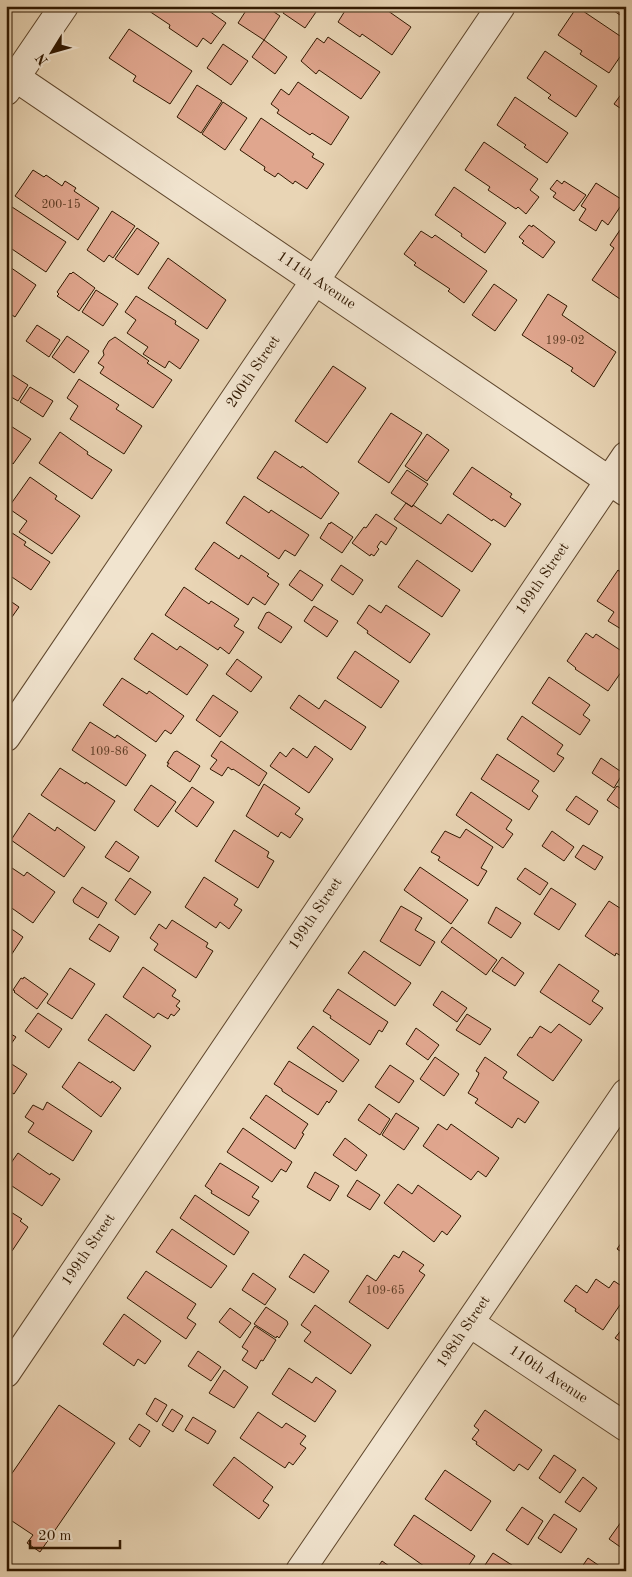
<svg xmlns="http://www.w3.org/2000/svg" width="632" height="1577" font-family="'Old Standard TT',serif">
<rect width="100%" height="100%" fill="#e9d5b5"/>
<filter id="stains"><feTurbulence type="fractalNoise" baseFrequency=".004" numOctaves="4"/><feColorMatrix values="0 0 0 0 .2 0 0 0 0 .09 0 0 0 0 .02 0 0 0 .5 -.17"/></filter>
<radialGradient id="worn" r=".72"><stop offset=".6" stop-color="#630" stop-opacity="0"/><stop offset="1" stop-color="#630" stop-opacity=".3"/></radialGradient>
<path fill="#e0a68e" stroke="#311800" d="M147 6H202L226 23 211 44 203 38 197 47 169 28 170 25 146 9Z
M249 6H265L280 16 264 40 238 23Z
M287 6H307L316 12 305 28 283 13Z
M348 6H381L411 27 392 55 362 34 360 37 338 22Z
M613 6H626V19L611 9Z
M577 7 626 40V48L609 73 580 54 582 51 558 35Z
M129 29 192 71 170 104 133 81 136 76 109 58Z
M328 37 380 72 361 99 319 70 316 74 301 61 317 38 324 43Z
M264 40 287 57 275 74 252 57Z
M223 44 248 61 231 85 207 68Z
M545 51 597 86 576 117 548 98 551 95 527 78Z
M298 82 349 117 331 145 312 133 310 135 277 113 279 110 271 104 281 89 289 95Z
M197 85 222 101 201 133 177 117Z
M625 89H626V112L614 104Z
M515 97 568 133 547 163 524 147 526 145 497 125Z
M223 102 247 118 225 150 202 134Z
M261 118 314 154 312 157 324 164 307 189 295 181 293 184 278 173 275 177 264 170 265 167 240 150Z
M484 142 538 179 530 190 539 197 526 214 518 207 516 209 488 190 490 187 465 170Z
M33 170 44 177 46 175 62 186 65 181 76 188 74 191 99 208 78 240 15 196Z
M557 180 562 184 564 181 586 195 574 211 553 197 556 193 550 189Z
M596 183 624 201 608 225 602 220 596 231 579 220 586 209 581 206Z
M454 187 506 223 485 253 461 236 462 234 435 215Z
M12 207 66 242 46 272 6 245V216Z
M112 211 135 226 113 258 109 255 104 262 87 250Z
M529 225 532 227 533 225 555 242 543 258 522 243 524 241 519 237Z
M137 228 159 243 138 275 115 259Z
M620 230 626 234V303L592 280 614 248 610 245Z
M421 231 432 238 435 235 487 271 464 303 448 291 450 289 414 265 416 263 404 254Z
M168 258 226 300 207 329 148 288Z
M7 265 36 285 15 317 6 311Z
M73 272 95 288 79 311 57 296 59 294 57 292 70 273 71 274Z
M494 284 517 300 495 331 472 315Z
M96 290 118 304 103 326 82 312Z
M548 294 567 306 562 315 616 352 594 387 571 371 573 368 522 335Z
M136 296 176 321 175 324 199 340 180 369 169 361 165 368 143 354 148 347 127 333 136 320 125 312Z
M37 325 60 340 49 357 26 341Z
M67 336 89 351 74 373 52 357Z
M115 337 149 361 147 363 172 380 153 408 100 373 104 367 98 363 104 355 103 351 109 341Z
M333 366 366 388 327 443 295 421Z
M6 371 28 385 18 401 6 394Z
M79 379 119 405 116 409 142 426 124 454 70 419 78 406 67 398Z
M30 387 53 401 43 417 20 402Z
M391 413 422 433 389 483 358 462Z
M6 423 31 439 13 464 6 459Z
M60 432 88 452 87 454 112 470 92 499 39 463Z
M427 434 449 450 427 481 405 466Z
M275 451 301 468 302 466 339 493 321 519 257 478Z
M472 467 512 494 510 497 521 504 505 527 493 519 492 521 453 494Z
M407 470 428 484 412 507 391 493Z
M30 477 57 496 55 499 80 516 52 554 19 532 27 521 8 508Z
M244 496 269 513 271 510 309 535 295 556 285 550 279 559 226 523Z
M406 503 412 507 413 505 441 524 448 514 491 544 472 572 394 519Z
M376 514 397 528 386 545 381 541 377 547 379 549 374 556 371 554 370 556 352 543 364 527 366 528Z
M331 522 353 537 342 553 320 538 329 523 330 524Z
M6 529 26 542 24 545 50 562 31 590 6 573Z
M214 542 239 559 241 555 269 574 267 576 279 584 265 605 253 597 248 605 195 569Z
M417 560 460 590 442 617 398 587Z
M341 565 363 580 353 595 331 580Z
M300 570 323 585 312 601 289 585Z
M618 570 626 576V632L608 621 614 612 597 601Z
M184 587 209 604 211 601 239 619 234 626 244 632 229 654 220 647 218 650 165 615Z
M6 598 19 607 7 624 9 625 6 629Z
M369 605 381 613 386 605 430 634 410 663 367 633 368 631 357 623Z
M314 606 338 621 327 637 304 621Z
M269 612 292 627 281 643 258 628 266 613Z
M152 633 177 650 180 646 208 665 187 695 134 659Z
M586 633 593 638 596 634 623 652 622 655 626 658V665L608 691 575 669 576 668 567 661Z
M355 651 399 681 381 708 337 678Z
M237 659 262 677 251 692 226 674Z
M549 677 590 705 583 715 590 720 580 735 532 703Z
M122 678 147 694 149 691 184 716 171 734 165 730 156 742 103 705Z
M213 695 238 712 220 737 196 720Z
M299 695 319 709 325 700 366 727 351 750 290 708Z
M522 716 563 745 557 754 564 758 554 772 507 739Z
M90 722 115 738 117 735 146 755 126 786 72 750Z
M221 741 267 773 259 786 233 769 232 770 228 767 222 776 210 769 217 760 211 756Z
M315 746 333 759 309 793 270 766 280 752 286 757 293 748 307 758Z
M177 751 200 766 190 782 167 766 169 763H167L174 752Z
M497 754 539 781 532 791 538 796 529 810 481 779Z
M601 758 623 773 614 788 592 773Z
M60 768 85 784 86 782 115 801 95 831 41 795Z
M264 784 300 808 295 814 303 819 290 838 281 832 278 837 246 816Z
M151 785 176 802 158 827 134 810Z
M617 786 626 791V813L607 800Z
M192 787 214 802 197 827 175 811Z
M471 792 512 820 506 829 513 834 503 848 456 815Z
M576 796 598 811 589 825 566 810Z
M29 813 55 831 57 827 85 847 64 877 11 840Z
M466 829 493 847 481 868 487 871 478 886 438 860 440 857 431 852 445 831 460 838Z
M234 830 269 852 267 857 274 861 258 888 215 861Z
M552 831 574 847 564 861 542 846Z
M116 841 139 857 129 872 105 857Z
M583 845 603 857 595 870 575 857Z
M6 864 24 876 27 872 55 892 33 923 6 904Z
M420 867 468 900 451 924 404 890Z
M525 868 548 883 540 895 517 879Z
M204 877 238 899 234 905 242 910 229 929 220 922 216 928 185 907Z
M130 878 151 892 135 915 115 900Z
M82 887 107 903 98 918 74 903 73 900Z
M551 888 576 904 559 930 534 914Z
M609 901 626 912V959L616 953 615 956 585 936Z
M401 906 422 918 415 930 435 942 420 966 380 941Z
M496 907 521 923 511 938 488 923Z
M172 920 208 943 206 947 213 951 196 978 154 950 158 944 150 938 159 924 166 929Z
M99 924 119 937 110 952 89 939Z
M6 925 23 937 6 963Z
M452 927 497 960 486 975 441 942Z
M364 951 411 983 395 1006 348 973Z
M502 957 524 973 515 986 492 971Z
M559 964 599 991 592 1001 603 1008 590 1025 540 992Z
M143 967 176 990 172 996 180 1001 176 1006 180 1009 174 1016 171 1014 168 1019 158 1013 154 1018 123 997Z
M70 968 95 984 72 1019 47 1003Z
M24 977 48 994 37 1009 14 992 15 991 13 990 21 978 23 979Z
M338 989 388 1022 382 1032 379 1030 370 1045 330 1018 331 1016 323 1011Z
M442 991 467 1008 457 1022 433 1005Z
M38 1013 62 1029 49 1048 25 1031Z
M106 1014 151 1046 134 1071 88 1040Z
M467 1014 491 1029 480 1045 456 1030Z
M559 1024 582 1040 553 1081 517 1055 530 1037 532 1038 540 1026 551 1033Z
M313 1026 359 1060 343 1082 297 1048Z
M416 1028 439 1045 428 1060 406 1044Z
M6 1031 16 1037 6 1051Z
M435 1057 459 1074 444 1096 420 1079Z
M485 1057 507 1072 503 1078 539 1102 525 1123 518 1118 512 1128 475 1103 478 1099 468 1093 478 1076 479 1073 476 1071Z
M7 1061 27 1074 14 1094 6 1089Z
M289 1061 337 1091 329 1103 327 1101 318 1115 282 1091V1089L274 1084Z
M79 1062 111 1083 112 1081 121 1088 101 1117 62 1087Z
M390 1065 414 1081 399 1103 375 1087Z
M266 1095 308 1124 302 1133 304 1134 295 1149 250 1118Z
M47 1102 92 1131 73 1161 28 1132 34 1123 25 1117 33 1105 43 1110Z
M369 1104 390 1119 380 1135 358 1120Z
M396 1113 419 1128 404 1150 382 1135Z
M438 1124 447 1130 451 1124 499 1158 486 1177 478 1171 471 1180 423 1146Z
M243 1128 292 1162 286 1172 281 1169 272 1182 227 1152Z
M345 1138 367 1155 356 1171 333 1155Z
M18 1153 50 1175 51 1173 60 1179 42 1206 6 1182V1170Z
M220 1163 259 1187 252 1197 259 1201 249 1216 211 1193 212 1191 205 1186Z
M315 1172 339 1186 330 1201 307 1187Z
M357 1180 380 1195 370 1210 347 1196Z
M398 1184 412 1194 418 1185 461 1216 447 1235 442 1231 434 1242 384 1203Z
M195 1195 249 1232 234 1255 180 1218Z
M6 1209 22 1219 20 1221 28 1227 12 1251 6 1248Z
M172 1229 227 1266 211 1288 156 1252Z
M626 1236V1255L617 1249Z
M403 1251 424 1265 419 1271 425 1275 388 1329 349 1302 367 1275 376 1281 394 1255 399 1258Z
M304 1254 329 1271 314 1293 289 1277Z
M146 1271 196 1304 187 1318 196 1324 186 1339 127 1298Z
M253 1273 276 1289 265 1305 242 1290Z
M596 1279 609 1288 614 1281 626 1289V1296L603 1330 575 1311 576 1309 564 1301 576 1285 587 1293Z
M315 1305 371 1345 351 1374 304 1341 311 1332 301 1325Z
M266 1307 287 1321 288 1324 279 1338 277 1336 276 1338 254 1324Z
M230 1308 251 1323 240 1338 219 1322Z
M124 1314 161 1341 145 1364 138 1359 134 1366 103 1344Z
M626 1324V1345L615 1338Z
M255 1326 276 1340 263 1361 261 1360 256 1369 242 1360 248 1351 242 1347Z
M198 1351 221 1367 211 1381 188 1366Z
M289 1368 312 1383 316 1377 336 1391 315 1422 272 1394Z
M224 1370 248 1387 234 1408 209 1393Z
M155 1398 167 1405 157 1422 146 1414Z
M59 1405 115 1443 40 1552 27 1543 33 1535 6 1517V1482Z
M172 1409 183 1416 173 1432 162 1425Z
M485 1410 542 1450 528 1470 519 1464 514 1471 476 1444 477 1442 472 1439 479 1430 474 1426Z
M258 1412 282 1428 286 1423 306 1436 300 1444 306 1448 293 1465 289 1462 285 1468 240 1438Z
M193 1417 216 1431 208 1444 185 1430Z
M139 1424 150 1431 140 1447 129 1439Z
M554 1455 576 1470 560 1493 539 1478Z
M234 1457 273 1487 263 1501 269 1505 259 1519 213 1485Z
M445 1470 491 1501 471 1531 425 1499Z
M583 1477 597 1488 580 1512 565 1502Z
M522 1507 543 1521 528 1545 506 1530Z
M554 1514 577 1529 561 1553 538 1538Z
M414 1515 475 1556 465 1571H431L394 1545Z
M626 1515V1551L609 1539Z
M493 1553 515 1567 513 1571H481Z
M588 1558 601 1567 605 1571H579Z
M382 1561 396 1571H375Z"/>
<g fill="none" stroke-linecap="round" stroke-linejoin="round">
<defs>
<path id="street" d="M6 71 626 492
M6 91 64 6
M6 737 501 6
M470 1323 626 1427
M6 1373 626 456
M300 1571 626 1093"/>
</defs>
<use href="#street" stroke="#5f472d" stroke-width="30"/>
<use href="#street" stroke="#f1e4cf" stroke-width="28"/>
</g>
<g text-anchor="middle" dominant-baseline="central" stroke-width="4" stroke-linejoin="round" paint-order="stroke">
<g font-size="12" fill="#5d3c24">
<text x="61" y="205">200-15</text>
<text x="565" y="341">199-02</text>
<text x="109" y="752">109-86</text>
<text x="385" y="1291">109-65</text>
</g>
<g font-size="15" fill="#311800" stroke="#f1e4cf">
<text transform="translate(316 281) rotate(34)">111th Avenue</text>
<text transform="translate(254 372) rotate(-56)">200th Street</text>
<text transform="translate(543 579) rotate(-56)">199th Street</text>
<text transform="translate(316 914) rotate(-56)">199th Street</text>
<text transform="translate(89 1250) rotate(-56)">199th Street</text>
<text transform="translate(464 1332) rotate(-56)">198th Street</text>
<text transform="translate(548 1375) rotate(34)">110th Avenue</text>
</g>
</g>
<rect width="632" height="1577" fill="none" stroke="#e9d5b5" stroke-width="25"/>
<rect x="8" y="8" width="617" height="1562" fill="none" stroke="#311800" stroke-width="2.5"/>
<rect x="12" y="12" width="607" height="1552" fill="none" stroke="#311800"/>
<g transform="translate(52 52) rotate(233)" stroke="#f1e4cf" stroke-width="4" paint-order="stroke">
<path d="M0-4L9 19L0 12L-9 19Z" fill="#311800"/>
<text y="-8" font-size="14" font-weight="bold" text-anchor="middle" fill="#311800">N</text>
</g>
<path d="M30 1540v8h90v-8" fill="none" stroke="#311800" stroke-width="2.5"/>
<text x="38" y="1540" font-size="15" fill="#311800" stroke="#f1e4cf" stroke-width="4" paint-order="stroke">20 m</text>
<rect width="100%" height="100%" filter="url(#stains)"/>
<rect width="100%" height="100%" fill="url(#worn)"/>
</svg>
